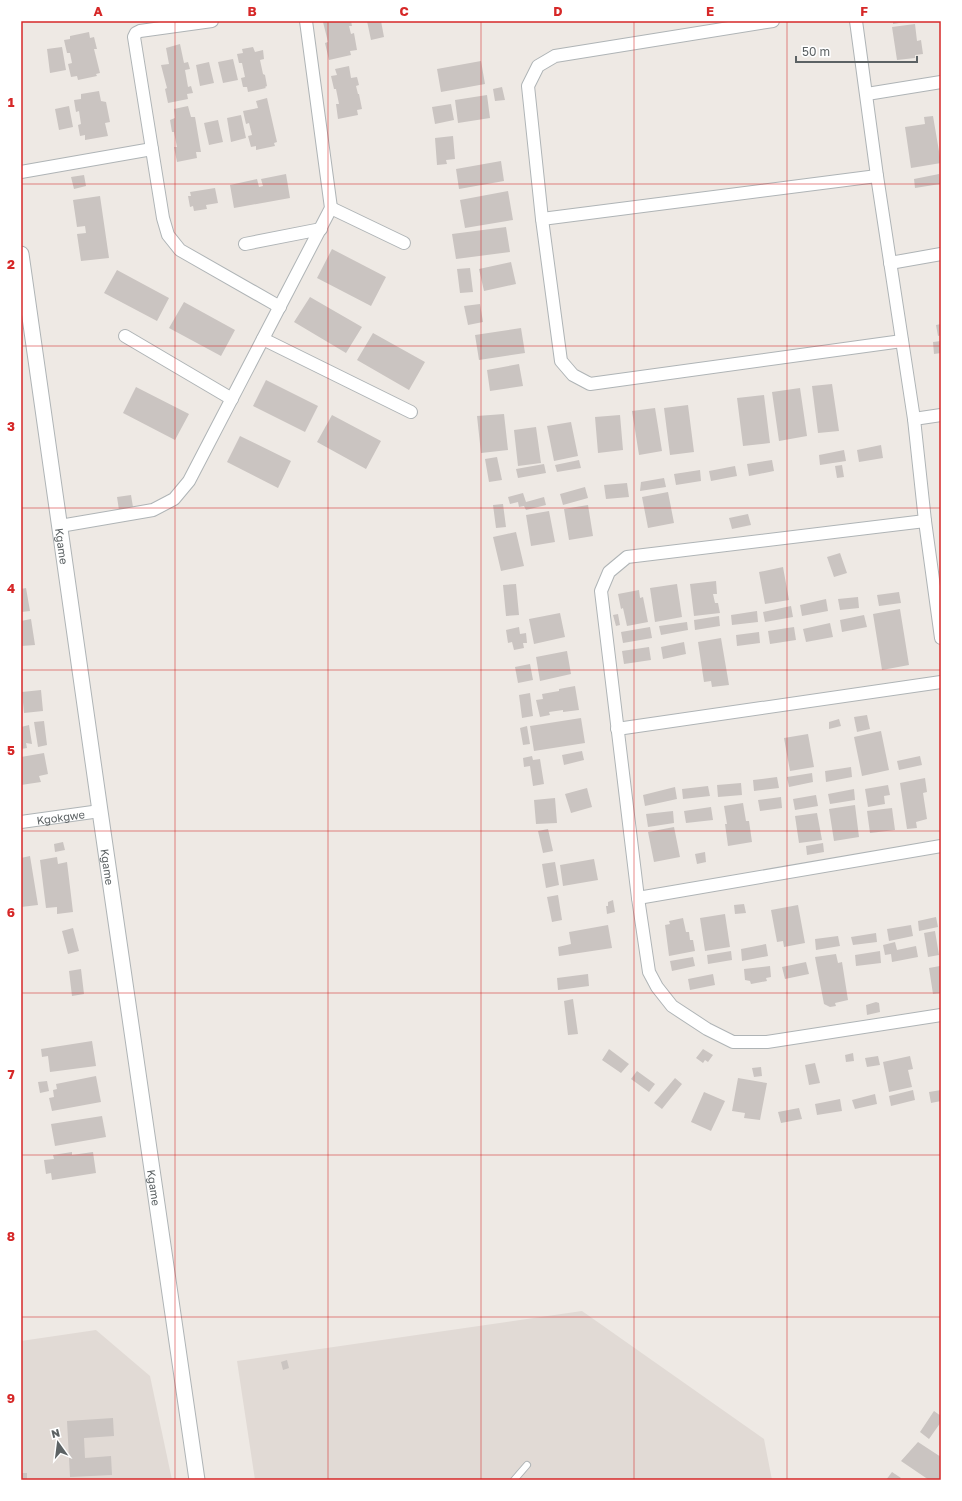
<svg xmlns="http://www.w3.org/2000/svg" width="962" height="1501" font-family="'Golos Text',sans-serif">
<rect width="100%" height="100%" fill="#eee9e4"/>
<path fill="#e1dad5" d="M582 1311 764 1439 772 1480H255L237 1361Z
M96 1330 150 1376 172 1480H21V1341Z"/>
<path fill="#cac4c1" d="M328 21H351L352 26H349L351 34 354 33 357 50 350 51 351 55 329 60 325 43 328 42 323 22Z
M367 21H381L384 37 371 40Z
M893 21H905V22L893 24Z
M915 24 917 41 921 40 923 54 915 55V58L897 60 892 27Z
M89 32 90 38 94 37 97 49H94L100 73 96 74 97 76 78 80 77 76 71 77 68 64 72 63 70 53H67L64 40 70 39V36Z
M180 44 184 63 188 62 190 69 185 70 188 87 191 86 193 93 187 94 188 99 168 103 165 89 167 88 161 65 169 64 166 48Z
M62 47 66 70 50 73 47 49Z
M253 47 255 52 263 50 264 59 260 60 263 74 265 75 267 86 265 87 266 88 248 92 247 87H243L241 78 245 77 242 63H239L237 54 243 53 242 49Z
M233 59 238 80 223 83 218 62Z
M481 61 485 84 441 92 437 69Z
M209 62 214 83 200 86 196 65Z
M349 66 351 78 357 77 359 85 356 86 358 94H359L362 109 357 110 358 115 338 119 336 104H339L336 89H334L331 76 337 75 335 69Z
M502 87 505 100 495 101 493 89Z
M99 91 101 101 106 102 110 122 105 123 108 136 85 140V135L80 136 78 125 81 124 79 111 76 112 74 100 81 99V94Z
M487 95 490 118 458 123 455 100Z
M267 98 277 142 274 143 275 146 256 150V146L251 147 248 136 252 135 249 123 246 124 243 111 258 108 256 101Z
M451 104 454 120 435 124 432 107Z
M69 106 73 127 59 130 55 109Z
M188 106 191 117H195L201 152H196L197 158 177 162 174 147H177L174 132H172L170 120 175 118 174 109Z
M241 115 246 138 231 142 227 118Z
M933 116 941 163 911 168 905 127 925 124 924 117Z
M218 120 223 142 209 145 204 123Z
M453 136 455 159 446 160 447 164 437 165 435 138Z
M501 161 504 181 459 189 456 169Z
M286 174 290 198 234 208 230 185 257 179 259 187 263 186 261 179Z
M939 174 940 184 915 188 914 179Z
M84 175 86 186 74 189 71 177Z
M215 188 218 203 206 205 207 209 194 211 193 206 190 207 188 196H191L190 192Z
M508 191 513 220 465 228 460 200Z
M100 196 109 258 81 261 77 234 86 233 85 226 77 227 73 200Z
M506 227 510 252 456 259 452 234Z
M332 249 386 277 371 306 317 278Z
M511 262 516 284 484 291 479 269Z
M470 268 473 292 460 293 457 269Z
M117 270 169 298 157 321 104 293Z
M310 297 362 327 346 353 294 322Z
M184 302 235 330 221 356 169 328Z
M480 304 483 322 468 325 464 306Z
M941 324V335L938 336 936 325Z
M521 328 525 353 479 360 475 335Z
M373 333 425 362 409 390 357 360Z
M941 341V353L934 354 933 342Z
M519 364 523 386 490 391 487 370Z
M266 380 318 406 305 432 253 406Z
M832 384 839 431 818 433 812 386Z
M136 387 189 414 175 440 123 413Z
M800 388 807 436 779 441 772 392Z
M764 395 770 443 743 446 737 398Z
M688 405 694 452 670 455 664 408Z
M655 408 662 451 639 455 632 411Z
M504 414 508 450 481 453 477 416Z
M332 415 381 441 366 469 317 442Z
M620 415 623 450 598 453 595 417Z
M571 422 578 456 554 461 547 426Z
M536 427 541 463 518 466 514 430Z
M240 436 291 461 278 488 227 462Z
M881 445 883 458 859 462 857 450Z
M844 450 846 461 820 465 819 455Z
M497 457 502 480 489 482 485 459Z
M579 460 581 468 557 472 555 465Z
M772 460 774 471 749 476 747 464Z
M544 464 546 473 518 478 516 469Z
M842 465 844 477 837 478 835 466Z
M735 466 737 476 711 481 709 471Z
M700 470 701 481 676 485 674 474Z
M664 478 666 487 640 491 641 482Z
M627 483 629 497 606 499 604 485Z
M585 487 588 498 563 505 560 494Z
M668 492 674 523 648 528 642 497Z
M523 493 526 502 544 497 546 505 526 510 524 506 519 507 518 502 510 504 508 497Z
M131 495 133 507 119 510 117 497Z
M503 504 506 527 496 528 493 505Z
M588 505 593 536 569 540 564 509Z
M549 511 555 542 531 546 526 515Z
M748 514 751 525 732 529 729 518Z
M516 532 524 566 501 571 493 537Z
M840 553 847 573 834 577 827 557Z
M783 567 789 600 765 604 759 572Z
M716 581 717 594H713L715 603H718L720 613 694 616 690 584Z
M516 584 519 615 506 616 503 585Z
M677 584 682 617 655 622 650 588Z
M26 588 30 611 21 612V589Z
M639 590 640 598 643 597 648 622 627 626 623 608 621 609 618 594Z
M899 592 901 603 879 606 877 595Z
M858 597 859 608 840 610 838 599Z
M826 599 828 611 802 616 800 605Z
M791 606 793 617 765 622 763 612Z
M900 609 909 665 882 670 873 614Z
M757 611 758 622 732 625 731 615Z
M560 613 565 637 534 644 529 619Z
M618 614 620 625 616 626 613 615Z
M864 615 867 627 842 632 840 620Z
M719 616 720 626 695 630 694 620Z
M31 619 35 645 21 646V621Z
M687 622 688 630 661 635 659 626Z
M830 623 833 637 806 642 803 629Z
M519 627 520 634 526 633 527 643H523L524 648 514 650 512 642 508 643 506 630Z
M650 627 652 638 623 643 621 632Z
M794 627 796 640 770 644 768 631Z
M759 632 760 643 737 646 736 635Z
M721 638 729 685 712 687 711 681 704 682 698 642Z
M684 642 686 654 663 659 661 647Z
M649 647 651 660 624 664 622 651Z
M567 651 571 674 540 681 536 657Z
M530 664 533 680 518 683 515 667Z
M575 686 579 710 563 712V710L549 712 550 715 540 717 536 700 543 699 542 694 559 691V689Z
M41 690 43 711 24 713 22 692Z
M530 693 533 716 522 718 519 695Z
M867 715 870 729 857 732 854 717Z
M581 718 585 743 534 751 530 726Z
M839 719 841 726 829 729V722Z
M44 721 47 745 38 747 34 722Z
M29 725 32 744 26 743 27 748 21 749V727Z
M527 726 530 744 523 745 520 728Z
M881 731 889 770 862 776 854 737Z
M808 734 814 767 790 771 784 738Z
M582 751 584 760 564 765 562 755Z
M44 753 48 774 39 776 41 782 21 785V757Z
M532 756 533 760 540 759 544 784 533 786 530 766 524 767 523 758Z
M920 756 922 765 899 770 897 761Z
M851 767 852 777 826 782 825 771Z
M812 773 813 782 789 787 787 777Z
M777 777 779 788 754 791 753 780Z
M925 778 927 792 923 793 927 819 916 822 917 828 907 829 900 783Z
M741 783 742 795 718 797 717 785Z
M888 785 890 795 884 796 885 804 868 807 865 789Z
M708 786 710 796 683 799 682 789Z
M675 787 677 799 645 806 643 795Z
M587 788 592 807 571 813 565 794Z
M854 789 855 800 830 804 828 794Z
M816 795 818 806 795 810 793 799Z
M781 797 782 808 760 811 758 800Z
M555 798 557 823 536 824 534 800Z
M743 803 746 821H749L752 842 728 846 725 824H727L724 806Z
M855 805 859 837 834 841 829 809Z
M711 807 713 820 686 823 684 811Z
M892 808 895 830 870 833 867 811Z
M673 811 674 823 648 827 646 814Z
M817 813 822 840 799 843 795 816Z
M674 827 680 857 654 862 648 832Z
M548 829 553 851 543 853 538 831Z
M63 842 65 850 55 852 54 844Z
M823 843 824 852 807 855 806 846Z
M705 852 706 862 697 864 695 854Z
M30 856 38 905 21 907V858Z
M57 857 58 864 67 862 73 912 57 914V907L46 908 40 860Z
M594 859 598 880 563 886 560 865Z
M555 862 559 885 546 888 542 864Z
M558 895 562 920 552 922 547 897Z
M613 900 615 912 607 914 606 906H608V902Z
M744 904 746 913 735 914 734 905Z
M798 905 805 943 784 947 783 941 777 942 771 910Z
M725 914 730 947 705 951 700 918Z
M936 917 938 927 919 931 918 921Z
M683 918 686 932H689L690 940H693L695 951 669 956 665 925 670 924 669 921Z
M608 925 612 948 559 956 558 947 571 944 569 932Z
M911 925 913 936 889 941 887 929Z
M73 928 79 951 68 954 62 931Z
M935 931 939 955 928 957 924 933Z
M876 933 877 942 853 945 851 937Z
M838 936 840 946 816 950 815 939Z
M895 942 897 950 916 946 918 957 892 962 891 954 885 955 883 945Z
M766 944 768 956 742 961 741 949Z
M731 951 732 960 708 964 707 955Z
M880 951 881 963 856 966 855 955Z
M836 954 838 963 842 962 848 1000 835 1003 836 1006 830 1007 824 1004 815 957Z
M693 957 695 966 672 971 670 961Z
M806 962 809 974 785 979 782 967Z
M770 966 771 977 766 978 767 981 751 984 750 981 745 980 744 969Z
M940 966 941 993 933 994 929 968Z
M81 969 84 994 72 996 69 971Z
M588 974 589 986 558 990 557 978Z
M713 974 715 985 690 990 688 979Z
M573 999 578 1034 568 1035 564 1001Z
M876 1002 879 1003 880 1012 867 1015 866 1005Z
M92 1041 96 1066 50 1072 48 1056 42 1057 41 1049Z
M609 1049 629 1064 621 1073 602 1060Z
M703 1049 713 1055 708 1062 705 1060 703 1063 696 1058Z
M853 1053 854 1061 846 1062 845 1055Z
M878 1056 880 1065 867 1067 865 1058Z
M910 1056 913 1069 908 1070 912 1087 889 1092 883 1062Z
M815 1063 820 1083 809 1085 805 1065Z
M761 1067 762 1076 754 1077 752 1068Z
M637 1071 655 1084 649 1092 631 1079Z
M96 1076 101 1102 52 1111 49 1098 54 1097 53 1090 57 1089 56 1084Z
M675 1078 682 1084 662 1109 654 1103Z
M738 1078 767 1083 760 1120 744 1118 745 1113 732 1111Z
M47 1081 49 1091 40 1093 38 1082Z
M913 1090 915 1100 891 1106 889 1096Z
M941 1090V1101L931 1103 929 1092Z
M704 1092 725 1101 711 1131 691 1122Z
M875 1094 877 1104 855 1109 852 1100Z
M840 1099 842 1111 817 1115 815 1104Z
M799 1108 802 1119 781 1123 778 1112Z
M102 1116 106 1137 55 1146 51 1124Z
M72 1152V1155L93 1152 96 1173 52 1180 51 1173 46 1174 44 1160 54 1159 53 1155Z
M287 1360 289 1368 283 1370 281 1362Z
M934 1411 941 1416V1422L929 1439 920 1432Z
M113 1418 114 1436 84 1438 85 1458 111 1456 112 1475 70 1477 67 1421Z
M918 1442 941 1457V1480H929L901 1461Z
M892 1472 901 1478 899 1480H886Z
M21 1473H27V1480H21Z"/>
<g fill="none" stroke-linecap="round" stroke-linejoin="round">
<defs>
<path id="service" d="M514 1480 527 1465"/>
<g id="minor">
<path d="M212 21 140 31 136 33 134 37 163 218 168 235 180 250 280 307"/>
<path d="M773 21 555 56 538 66 528 86 542 219 561 361 573 375 590 384 902 341"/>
<path d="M856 21 877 176 914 419 925 521 941 638"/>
<path d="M867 94 941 82"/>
<path d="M21 172 152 149"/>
<path d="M331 208 404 243"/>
<path d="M542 219 877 176"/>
<path d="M245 244 321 229"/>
<path d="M890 263 941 254"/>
<path d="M125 336 232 399"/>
<path d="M263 339 411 412"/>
<path d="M914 419 941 415"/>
<path d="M925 521 627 557 609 572 601 591 638 898 649 972 657 987 672 1006 707 1029 733 1042H767L941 1015"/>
<path d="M60 526 153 510 174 499 189 481 331 208 306 21"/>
<path d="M617 729 941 682"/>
<path id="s1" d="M21 822 100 811"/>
<path d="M638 898 941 846"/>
</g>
<g id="tertiary">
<path id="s2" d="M21 254 100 811 197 1480"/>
</g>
</defs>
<use href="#service" stroke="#afb4b6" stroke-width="8"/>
<use href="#minor" stroke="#afb4b6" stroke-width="14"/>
<use href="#tertiary" stroke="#afb4b6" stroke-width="17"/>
<use href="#service" stroke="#fff" stroke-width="6"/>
<use href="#minor" stroke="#fff" stroke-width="12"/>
<use href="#tertiary" stroke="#fff" stroke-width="15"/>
</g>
<path fill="none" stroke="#d62828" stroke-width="1" stroke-opacity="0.55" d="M175 21V1480M328 21V1480M481 21V1480M634 21V1480M787 21V1480M21 184H941M21 346H941M21 508H941M21 670H941M21 831H941M21 993H941M21 1155H941M21 1317H941"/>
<g text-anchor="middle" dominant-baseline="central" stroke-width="3" stroke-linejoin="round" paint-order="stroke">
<g font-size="11" fill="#5c6264" stroke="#fff">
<text stroke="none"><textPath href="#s2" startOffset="295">Kgame</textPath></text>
<text stroke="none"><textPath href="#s1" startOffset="40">Kgokgwe</textPath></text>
<text stroke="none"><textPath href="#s2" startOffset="619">Kgame</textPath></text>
<text stroke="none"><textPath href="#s2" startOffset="943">Kgame</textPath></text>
</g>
</g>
<rect width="962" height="1501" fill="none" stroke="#ffffff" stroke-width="44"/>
<g transform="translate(58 1443) rotate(346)" stroke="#ffffff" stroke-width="3" paint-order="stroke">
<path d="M0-3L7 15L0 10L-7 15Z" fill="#5c6264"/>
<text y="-6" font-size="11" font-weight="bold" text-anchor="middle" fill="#5c6264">N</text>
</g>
<path d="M796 56v6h121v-6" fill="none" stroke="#5c6264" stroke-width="2"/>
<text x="802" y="56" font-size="12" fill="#5c6264" stroke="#ffffff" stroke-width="3" paint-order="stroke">50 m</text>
<rect x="22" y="22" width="918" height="1457" fill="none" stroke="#d62828" stroke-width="1.5"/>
<g font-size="13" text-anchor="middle" font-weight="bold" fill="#d62828">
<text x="98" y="16">A</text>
<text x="252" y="16">B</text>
<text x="404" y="16">C</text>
<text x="558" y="16">D</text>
<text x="710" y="16">E</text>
<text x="864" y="16">F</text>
<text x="11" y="107">1</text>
<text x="11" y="269">2</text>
<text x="11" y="431">3</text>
<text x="11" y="593">4</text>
<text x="11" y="755">5</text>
<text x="11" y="917">6</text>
<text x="11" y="1079">7</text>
<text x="11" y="1241">8</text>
<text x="11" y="1403">9</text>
</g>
</svg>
